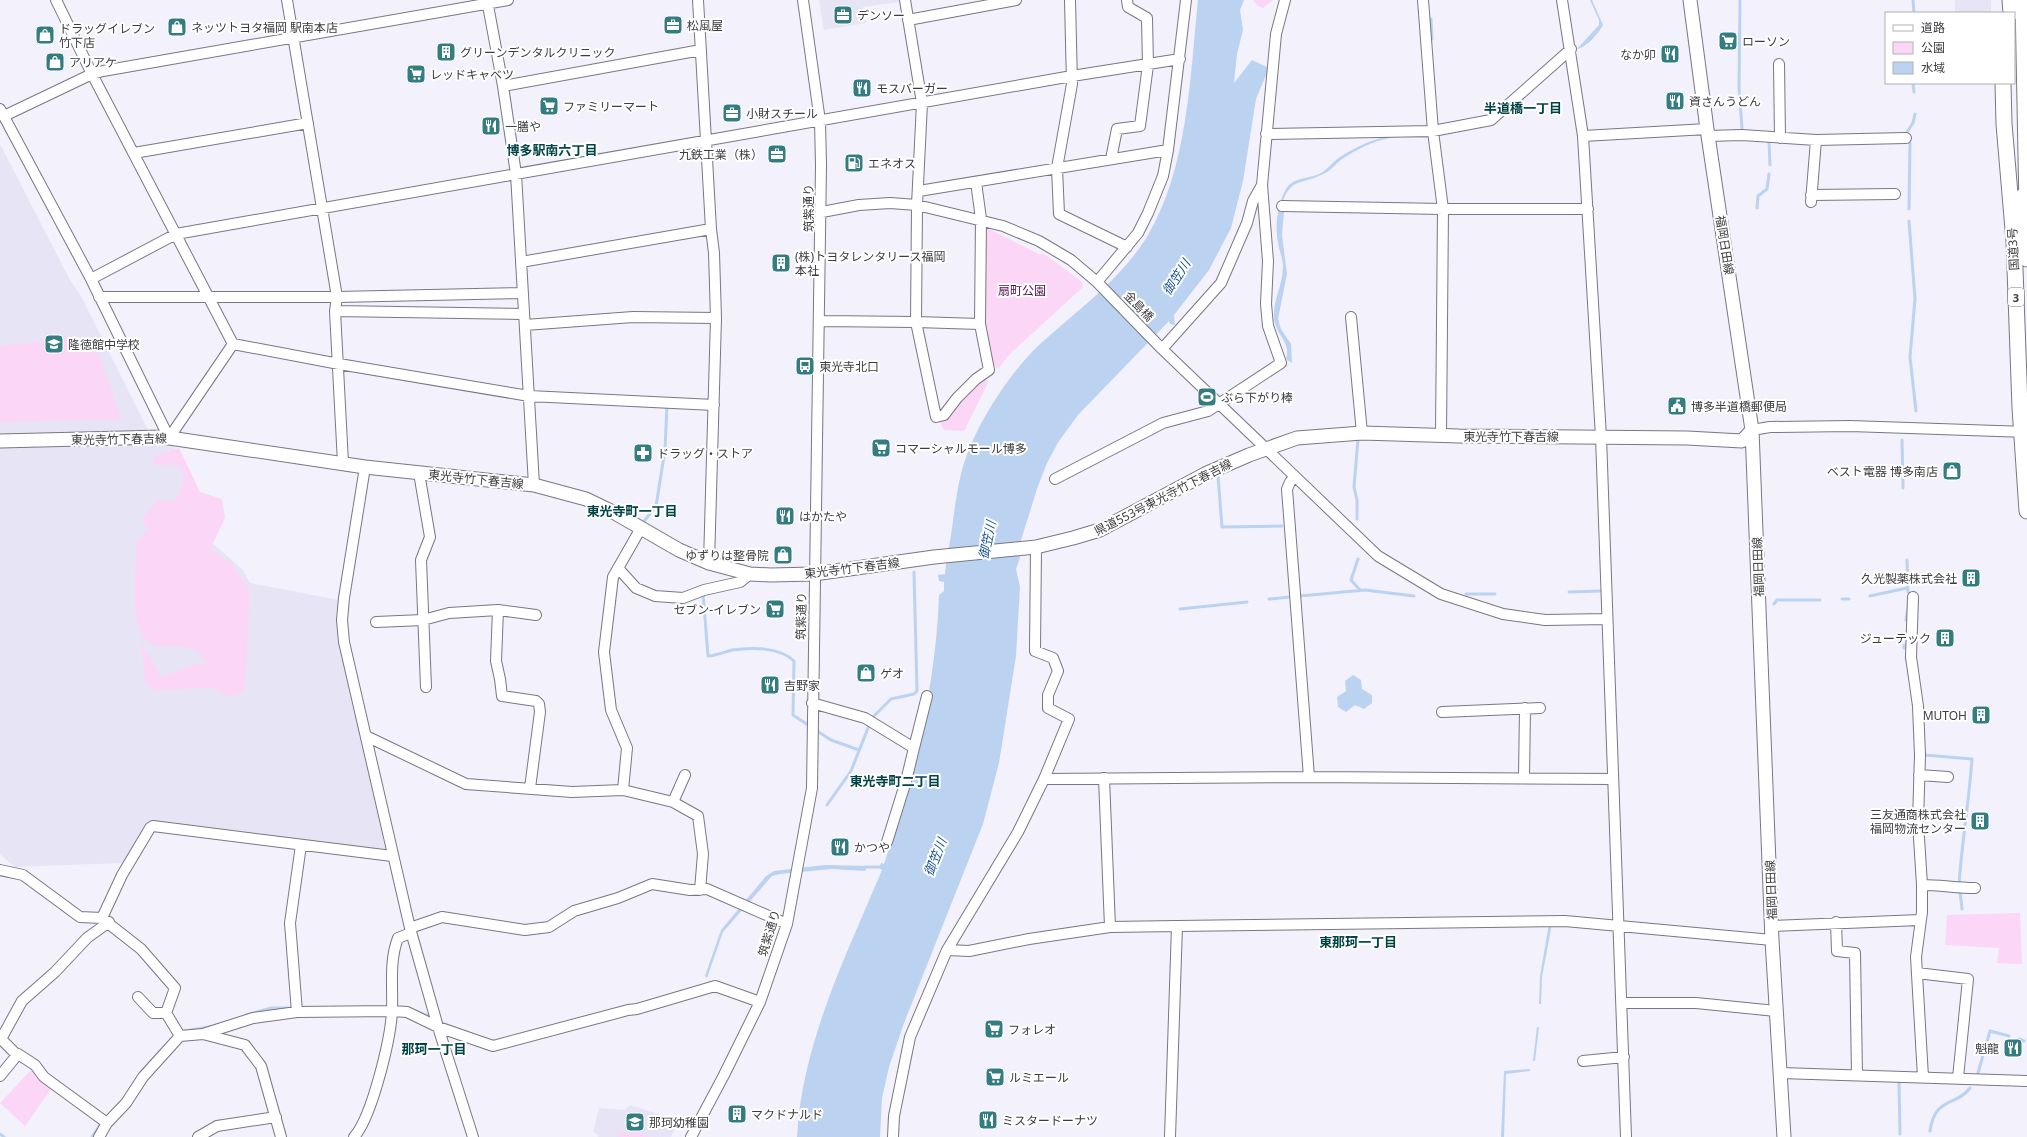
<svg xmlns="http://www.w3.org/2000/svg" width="2027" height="1137" font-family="'Noto Sans','Noto Sans JP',sans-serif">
<rect width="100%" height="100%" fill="#f3f1fc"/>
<path fill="#e7e4f6" d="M819 0H899V2L863 7 866 23 824 30Z
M1955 0H1991V13H1955Z
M0 144 70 280 81 296 149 432 0 435Z
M149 443H173L210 541 243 570 250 583 339 600 340 644 386 853 152 821 123 863 14 867 0 854V446Z
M630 1105 670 1118 671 1121 678 1123 671 1137H598V1135L593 1132 599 1108 625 1110Z"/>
<path fill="#fcd6f6" d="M1253 0H1273L1263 8 1258 6Z
M985 227 1041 255 1043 253 1082 282 1083 287 1009 355 998 369 990 363 983 323Z
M83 338 86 348 98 353 121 419 0 422V346Z
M986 376 988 383 964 431 944 430 940 422 956 403Z
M179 448 200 492 222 499 225 518 210 550 230 561 250 591 244 692 231 697 211 687 155 691 143 680C146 668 142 655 141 642L161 678 193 665 208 663C196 647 188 646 169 646 165 646 160 647 156 646 125 635 136 568 137 541L148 531 142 519 158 500 174 501C181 491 188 476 179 465H155L153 457Z
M2020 913 2022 964 1997 963 1999 948 1945 945 1947 915Z
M31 1070 52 1088 25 1126 0 1103Z
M620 1131 631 1134 635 1131 651 1137H618Z"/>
<path fill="#bbd3f1" d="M1198 0H1244L1240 10 1243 30 1237 54 1234 83 1252 60 1269 68 1256 99 1243 181 1231 228 1209 270 1174 315 1175 325 1170 324 1169 321 1078 415 1059 441 1047 463 1038 486 1021 540 1020 558 1016 569 1020 587 1016 656 999 763 983 824 904 1023 889 1067 882 1098 880 1137H797C802 1043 846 956 882 870L879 868 881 863 884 864C913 777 936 687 939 595L944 591V582L939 581 938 575 945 574C946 561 949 548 951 535 954 515 956 494 961 474 972 430 1006 377 1038 346 1076 311 1121 280 1148 235 1188 167 1190 77 1198 0Z
M1590 0H1592L1603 25C1599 33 1586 48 1577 49L1599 25V20Z
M1426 134 1427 138C1415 138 1402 136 1390 138 1373 141 1356 150 1342 159 1336 163 1332 170 1325 173 1299 187 1289 175 1280 212H1284L1282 235 1287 274 1278 319 1281 329 1291 344 1292 363 1286 359C1292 342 1274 334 1274 317 1273 300 1283 284 1283 267 1283 258 1279 251 1278 243 1275 227 1277 207 1284 193 1291 176 1306 180 1319 174 1328 170 1332 162 1340 157 1374 136 1388 135 1426 134Z
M1353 675 1361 680 1362 689 1372 695V703L1364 709 1355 705 1346 712 1338 707 1337 697 1346 691 1345 681Z
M825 865 868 866 865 871 832 869 780 874 772 876 723 932 707 978 705 976 721 930 766 876 774 871Z
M1549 924H1552L1542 977 1541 1004H1539L1540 976Z
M1537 1027H1539L1535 1061H1533Z
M1530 1069V1071L1506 1074 1504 1137H1501L1504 1071Z"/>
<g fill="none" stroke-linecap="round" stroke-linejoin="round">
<path stroke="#bbd3f1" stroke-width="3" d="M1740 0 1739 89 1742 128
M1913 0 1914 13
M1431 19 1432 39
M1913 83 1914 92
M1907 132 1913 123 1915 114
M1769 142 1770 165
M1757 208 1758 196 1767 189 1769 174
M1909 209 1910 143
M1909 221 1915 299 1910 357 1916 411
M1902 440 1903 488
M1218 476 1222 527 1282 526
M1357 519V500L1354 487 1358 439
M642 524 656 506 665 450 667 405
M1358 559 1351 580 1360 590
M1907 560 1908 592
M1569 592 1601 591
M703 593 708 656C716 656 724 652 732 650 752 647 779 647 794 661L793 715 831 740 859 750
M1466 594H1495
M1300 596 1365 590 1414 596
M1870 596 1907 588
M1269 599 1290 597
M1842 599H1849
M1774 604 1777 600H1820
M1180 609 1247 602
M1906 620 1908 608
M1904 645V648
M1906 658 1908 664
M1924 755 1972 759C1969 801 1962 842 1959 884
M827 805 851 771 872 718 891 699 914 694 917 691 914 572
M865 867H883
M1960 892 1962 909
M416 1011 433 1018
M246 1015 271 1008H291
M439 1022 460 1030
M180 1032 214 1026
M2019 1039 2024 1041
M141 1072 163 1048
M1978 1073 1990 1031 2009 1036
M1899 1082 1900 1134
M1930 1131C1935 1096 1956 1107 1970 1088
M0 1134 4 1137
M92 1137 102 1122"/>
<defs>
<path id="minor" d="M287 0 337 297 335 311 343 463
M487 0 503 86 516 174 534 485
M698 0 711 229 714 253 716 318 709 563
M905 0 922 103 917 205 916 322 980 324
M1070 0 1072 84 1057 168 1059 214 1127 247
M1423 0 1433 131 1443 209 1441 435
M1562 0 1583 136 1592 286 1601 437 1626 1137
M908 20 1016 0
M1779 64 1780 138
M503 86 701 50
M0 109 91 279 169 438 233 344 92 74 56 0
M4 116 92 74 103 71 508 0
M1266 134 1433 131 1491 120 1571 49
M1583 136 1707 129
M1708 136 1742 135 1816 140 1906 138
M134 153 308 123
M1111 159 1117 129 1140 126 1148 65 1147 18 1128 7 1127 0
M919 191 1168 150
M1811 195 1895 194
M1811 202 1816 140
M1282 206 1443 209H1588
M822 212 859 205 890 203 917 205 1003 226 1039 241 1071 260 1097 282 1162 349 1378 556 1441 594 1503 614 1545 620 1607 619
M521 262 711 229
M91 279 176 234 1072 76 1180 59
M1097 282 1138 233 1148 213 1163 176 1168 150 1186 0
M99 297H337L523 293
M335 311 524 314
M1351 317 1362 433
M820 321 916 322 936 417 944 415 957 398 976 379 989 370 980 324 981 219 976 182
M525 325 633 317 716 318
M233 344 339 364 529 396 714 405
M1162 349 1221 283 1247 223 1253 201 1262 185
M1752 430 1770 427 1850 426 2027 432
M365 467 344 598 342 620 344 642 410 928 438 1027 473 1137
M419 473 430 537 421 560 426 687
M1055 479 1163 423 1208 411 1281 363 1268 326 1266 304 1268 261 1262 185 1276 34 1285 0
M641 528 613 577 604 652 611 710 627 748 623 790 673 802
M1036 547 1035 651 1053 658 1058 671 1048 695V708L1069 719 1044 779 1018 832 947 950 969 951 1029 939 1110 927 1177 926 1565 921 1772 940
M618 568 636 588 655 596 683 598 704 590 740 582 750 574
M1913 597 1911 657 1918 706 1920 755 1918 822 1922 885V912L1916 957 1923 1077
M498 610 496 661 500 679 502 696 536 701 539 704 540 712 530 788
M376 622 423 620 449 613 498 610 536 615
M812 703 865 718 914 748 906 781 887 842
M1442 712 1540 708
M366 736 466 784 572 792 623 790
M914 748 927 696
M685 775 673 802 698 816 703 854 700 890
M1919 775 1948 777
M1309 777 1613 779
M1104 778 1110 927
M1524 778 1525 708
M1044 779 1309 777 1287 489 1290 482 1295 477
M0 870 23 875 80 917 102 918 122 875 150 828 153 826 392 856
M1922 885C1940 885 1957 888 1975 888
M104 920 141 949 175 988 166 1013 180 1036
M1836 922 1837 951 1855 953 1857 1075
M1772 926 1920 920
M410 928 442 917 525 930 549 927 574 911 618 898 652 884 690 890 707 889 787 924
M1917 973 1968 979 1958 1078
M138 997 153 1013H166
M1622 1003H1696L1776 1011
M297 1012 290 923 301 845
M203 1034 245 1045 261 1066 281 1137
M17 1055 1 1039 22 1001 55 972 87 938 109 922
M1583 1061 1624 1057
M1781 1073 2027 1081
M0 1076 18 1054 35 1065 44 1077 107 1123
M99 1137 107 1123 126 1103 143 1077 180 1036 203 1034 253 1018 297 1012 392 1011 407 1012 438 1027 493 1046 628 1010 637 1009 715 986 760 1002
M198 1137 217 1126 276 1117
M354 1137C372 1117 391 1038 392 1010 393 986 389 961 398 938L411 933
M691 1137 724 1075 760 1002 787 924 812 788 821 165 820 121 803 0
M893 1137 894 1116 910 1037 947 950
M1170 1137 1177 926"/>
<path id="major" d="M1690 0 1707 129 1752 430 1772 940 1784 1137
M0 441 163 437 365 467 534 485 586 499 615 513 679 550 709 563 750 574 771 575 814 574 934 557 1036 547 1073 538 1100 530 1205 474 1249 455 1297 438 1362 433 1459 436 1687 438 1742 441 1752 430"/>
<path id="highway" d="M2010 0 2011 13
M2023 0 2027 207
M2003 83 2004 124 2014 241 2020 408 2027 511
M2023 196 2027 259"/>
</defs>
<use href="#minor" stroke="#797781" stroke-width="12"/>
<use href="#major" stroke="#797781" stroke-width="15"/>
<use href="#highway" stroke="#797781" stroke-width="17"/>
<use href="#minor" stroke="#fff" stroke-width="10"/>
<use href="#major" stroke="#fff" stroke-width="13"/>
<use href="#highway" stroke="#fff" stroke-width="15"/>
</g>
<defs>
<symbol id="office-square" viewBox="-11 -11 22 22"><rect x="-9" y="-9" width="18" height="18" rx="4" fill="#337c7f" stroke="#fff"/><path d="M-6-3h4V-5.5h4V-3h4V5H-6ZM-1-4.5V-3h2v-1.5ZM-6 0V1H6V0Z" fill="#fff"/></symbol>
<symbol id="shop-square" viewBox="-11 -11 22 22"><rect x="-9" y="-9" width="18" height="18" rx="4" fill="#337c7f" stroke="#fff"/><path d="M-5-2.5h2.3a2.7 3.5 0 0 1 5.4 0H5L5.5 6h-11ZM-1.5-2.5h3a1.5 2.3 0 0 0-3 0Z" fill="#fff"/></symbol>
<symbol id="supermarket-square" viewBox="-11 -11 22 22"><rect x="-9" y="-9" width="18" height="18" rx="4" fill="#337c7f" stroke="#fff"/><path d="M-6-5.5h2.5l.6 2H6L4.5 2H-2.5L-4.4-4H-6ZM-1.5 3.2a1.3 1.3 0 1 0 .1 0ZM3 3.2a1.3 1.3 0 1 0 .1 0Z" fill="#fff"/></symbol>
<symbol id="building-square" viewBox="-11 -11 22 22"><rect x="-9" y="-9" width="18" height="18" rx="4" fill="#337c7f" stroke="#fff"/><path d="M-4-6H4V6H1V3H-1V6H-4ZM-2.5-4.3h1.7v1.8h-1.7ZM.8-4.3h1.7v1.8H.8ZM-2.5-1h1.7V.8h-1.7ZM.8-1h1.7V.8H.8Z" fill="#fff"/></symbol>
<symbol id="restaurant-square" viewBox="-11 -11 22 22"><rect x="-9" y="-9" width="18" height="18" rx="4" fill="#337c7f" stroke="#fff"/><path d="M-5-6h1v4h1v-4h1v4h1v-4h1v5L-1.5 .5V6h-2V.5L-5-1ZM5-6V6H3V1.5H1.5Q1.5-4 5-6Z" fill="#fff"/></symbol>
<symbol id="fuel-square" viewBox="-11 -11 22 22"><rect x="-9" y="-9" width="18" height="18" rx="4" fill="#337c7f" stroke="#fff"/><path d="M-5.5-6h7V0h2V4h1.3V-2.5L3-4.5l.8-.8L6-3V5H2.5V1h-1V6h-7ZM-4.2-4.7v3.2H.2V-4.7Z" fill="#fff"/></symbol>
<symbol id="school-square" viewBox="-11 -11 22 22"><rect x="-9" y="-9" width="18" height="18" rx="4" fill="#337c7f" stroke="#fff"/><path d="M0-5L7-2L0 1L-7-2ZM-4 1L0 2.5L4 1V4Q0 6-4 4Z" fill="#fff"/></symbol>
<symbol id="bus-square" viewBox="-11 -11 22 22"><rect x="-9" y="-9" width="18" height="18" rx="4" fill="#337c7f" stroke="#fff"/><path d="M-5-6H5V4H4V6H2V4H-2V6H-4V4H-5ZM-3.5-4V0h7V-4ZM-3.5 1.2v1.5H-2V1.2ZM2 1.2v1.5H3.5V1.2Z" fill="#fff"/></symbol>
<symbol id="stadium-square" viewBox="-11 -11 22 22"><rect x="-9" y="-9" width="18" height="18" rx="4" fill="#337c7f" stroke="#fff"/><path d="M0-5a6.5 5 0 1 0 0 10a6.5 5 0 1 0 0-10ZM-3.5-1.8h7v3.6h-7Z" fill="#fff"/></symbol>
<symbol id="civic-square" viewBox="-11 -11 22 22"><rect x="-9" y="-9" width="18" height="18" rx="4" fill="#337c7f" stroke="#fff"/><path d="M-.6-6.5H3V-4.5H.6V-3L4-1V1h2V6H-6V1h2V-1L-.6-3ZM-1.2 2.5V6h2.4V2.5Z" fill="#fff"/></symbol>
<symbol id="pharmacy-square" viewBox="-11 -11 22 22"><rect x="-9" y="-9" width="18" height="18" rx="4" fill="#337c7f" stroke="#fff"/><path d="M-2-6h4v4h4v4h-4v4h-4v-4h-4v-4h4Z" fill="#fff"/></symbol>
</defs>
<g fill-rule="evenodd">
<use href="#office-square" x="832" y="4" width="22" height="22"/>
<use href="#office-square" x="662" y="14" width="22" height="22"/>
<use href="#shop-square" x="166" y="16" width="22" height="22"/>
<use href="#shop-square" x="34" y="24" width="22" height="22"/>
<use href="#supermarket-square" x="1717" y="30" width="22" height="22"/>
<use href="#building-square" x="435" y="41" width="22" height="22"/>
<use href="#restaurant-square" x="1659" y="43" width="22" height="22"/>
<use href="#shop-square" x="44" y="51" width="22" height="22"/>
<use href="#supermarket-square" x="405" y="63" width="22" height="22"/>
<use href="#restaurant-square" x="851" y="77" width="22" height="22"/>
<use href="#restaurant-square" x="1664" y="90" width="22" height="22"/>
<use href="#supermarket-square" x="538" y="95" width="22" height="22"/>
<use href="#office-square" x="721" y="102" width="22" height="22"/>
<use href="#restaurant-square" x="480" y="115" width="22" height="22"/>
<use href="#office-square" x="766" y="143" width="22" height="22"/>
<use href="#fuel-square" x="843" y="152" width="22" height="22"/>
<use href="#building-square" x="770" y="252" width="22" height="22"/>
<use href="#school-square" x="43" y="333" width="22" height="22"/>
<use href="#bus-square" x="794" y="355" width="22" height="22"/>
<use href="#stadium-square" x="1196" y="386" width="22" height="22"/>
<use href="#civic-square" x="1666" y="395" width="22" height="22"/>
<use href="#supermarket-square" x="870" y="437" width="22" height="22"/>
<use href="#pharmacy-square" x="632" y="442" width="22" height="22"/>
<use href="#shop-square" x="1941" y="460" width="22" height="22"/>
<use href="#restaurant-square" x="774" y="505" width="22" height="22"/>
<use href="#shop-square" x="772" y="544" width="22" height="22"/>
<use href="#building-square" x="1960" y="567" width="22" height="22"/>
<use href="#supermarket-square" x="764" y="598" width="22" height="22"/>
<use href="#building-square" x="1934" y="627" width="22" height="22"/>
<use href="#shop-square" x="855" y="662" width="22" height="22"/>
<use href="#restaurant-square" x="759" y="674" width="22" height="22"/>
<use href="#building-square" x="1970" y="704" width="22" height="22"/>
<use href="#building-square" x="1969" y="810" width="22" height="22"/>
<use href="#restaurant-square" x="829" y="836" width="22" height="22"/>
<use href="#supermarket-square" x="983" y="1018" width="22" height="22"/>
<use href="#restaurant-square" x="2002" y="1037" width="22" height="22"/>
<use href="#supermarket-square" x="984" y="1066" width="22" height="22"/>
<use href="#building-square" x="726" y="1103" width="22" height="22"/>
<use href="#restaurant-square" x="977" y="1109" width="22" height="22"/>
<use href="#school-square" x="624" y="1111" width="22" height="22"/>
</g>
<g text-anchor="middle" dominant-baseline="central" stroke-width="4" stroke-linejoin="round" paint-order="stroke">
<rect fill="#fff" stroke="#767679" stroke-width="1" x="2008" y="288" width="16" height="18" rx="3"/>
<g font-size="11" font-weight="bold" fill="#3c3b40">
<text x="2016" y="297">3</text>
</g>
<g font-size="12" fill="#3c3b40" stroke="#fff" text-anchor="start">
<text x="857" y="15">デンソー</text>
<text x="687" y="25">松風屋</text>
<text x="191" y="27">ネッツトヨタ福岡 駅南本店</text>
<text x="59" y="28">ドラッグイレブン<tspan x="59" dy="14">竹下店</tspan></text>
<text x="1742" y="41">ローソン</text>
<text x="460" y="52">グリーンデンタルクリニック</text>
<text x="1656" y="54" text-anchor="end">なか卯</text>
<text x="69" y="62">アリアケ</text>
<text x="430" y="74">レッドキャベツ</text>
<text x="876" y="88">モスバーガー</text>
<text x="1689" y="101">資さんうどん</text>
<text x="563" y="106">ファミリーマート</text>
<text x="746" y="113">小財スチール</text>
<text x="505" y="126">一膳や</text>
<text x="763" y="154" text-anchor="end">九鉄工業（株）</text>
<text x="868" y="163">エネオス</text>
<text x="795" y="256">(株)トヨタレンタリース福岡<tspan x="795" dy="14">本社</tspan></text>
<text x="68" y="344">隆徳館中学校</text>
<text x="819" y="366">東光寺北口</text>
<text x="1221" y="397">ぶら下がり棒</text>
<text x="1691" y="406">博多半道橋郵便局</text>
<text x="895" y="448">コマーシャルモール博多</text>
<text x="657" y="453">ドラッグ・ストア</text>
<text x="1938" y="471" text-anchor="end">ベスト電器 博多南店</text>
<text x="799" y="516">はかたや</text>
<text x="769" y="555" text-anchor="end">ゆずりは整骨院</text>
<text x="1957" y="578" text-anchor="end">久光製薬株式会社</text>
<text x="761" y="609" text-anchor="end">セブン-イレブン</text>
<text x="1931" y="638" text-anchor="end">ジューテック</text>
<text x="880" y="673">ゲオ</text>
<text x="784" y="685">吉野家</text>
<text x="1967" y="715" text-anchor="end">MUTOH</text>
<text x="1966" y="814" text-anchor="end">三友通商株式会社<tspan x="1966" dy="14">福岡物流センター</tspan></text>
<text x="854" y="847">かつや</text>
<text x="1008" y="1029">フォレオ</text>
<text x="1999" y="1048" text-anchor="end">魁龍</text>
<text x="1009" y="1077">ルミエール</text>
<text x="751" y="1114">マクドナルド</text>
<text x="1002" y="1120">ミスタードーナツ</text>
<text x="649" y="1122">那珂幼稚園</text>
</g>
<g font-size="12" fill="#3c3b40" stroke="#fff">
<text transform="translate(808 208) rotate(-90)">筑紫通り</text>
<text transform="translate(1725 245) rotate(81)">福岡日田線</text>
<text transform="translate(2013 249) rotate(-93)">国道3号</text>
<text transform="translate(1139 306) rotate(46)">金島橋</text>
<text x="1511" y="436">東光寺竹下春吉線</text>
<text transform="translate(119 439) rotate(-1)">東光寺竹下春吉線</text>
<text transform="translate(476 479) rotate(6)">東光寺竹下春吉線</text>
<text transform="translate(1163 497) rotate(-27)">県道553号東光寺竹下春吉線</text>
<text transform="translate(1758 567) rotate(-92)">福岡日田線</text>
<text transform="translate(852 568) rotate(-7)">東光寺竹下春吉線</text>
<text transform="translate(801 616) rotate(-89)">筑紫通り</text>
<text transform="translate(1771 890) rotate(-92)">福岡日田線</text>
<text transform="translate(769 933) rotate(-73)">筑紫通り</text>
</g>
<g font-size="12" fill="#500c4b" stroke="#fff">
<text x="1022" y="290">扇町公園</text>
</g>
<g font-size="13" font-weight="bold" fill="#004345" stroke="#fff">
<text x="1523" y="108">半道橋一丁目</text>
<text x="552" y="150">博多駅南六丁目</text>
<text x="632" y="511">東光寺町一丁目</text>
<text x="895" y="781">東光寺町二丁目</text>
<text x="1358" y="942">東那珂一丁目</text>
<text x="434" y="1049">那珂一丁目</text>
</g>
<g font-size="13" font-style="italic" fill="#1c5396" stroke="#fff">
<text transform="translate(1176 277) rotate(-57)">御笠川</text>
<text transform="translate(987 540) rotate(-78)">御笠川</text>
<text transform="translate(935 857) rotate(-68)">御笠川</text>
</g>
</g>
<rect x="1885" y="12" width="130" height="72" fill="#ffffff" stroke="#b1b1b3"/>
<rect x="1893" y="25" width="20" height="6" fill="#ffffff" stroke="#b1b1b3"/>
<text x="1921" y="32" font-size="12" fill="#3c3b40">道路</text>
<rect x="1893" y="42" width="20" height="12" fill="#fcd6f6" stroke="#b1b1b3"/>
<text x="1921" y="52" font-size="12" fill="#3c3b40">公園</text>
<rect x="1893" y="62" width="20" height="12" fill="#bbd3f1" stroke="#b1b1b3"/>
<text x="1921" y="72" font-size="12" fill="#3c3b40">水域</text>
</svg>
